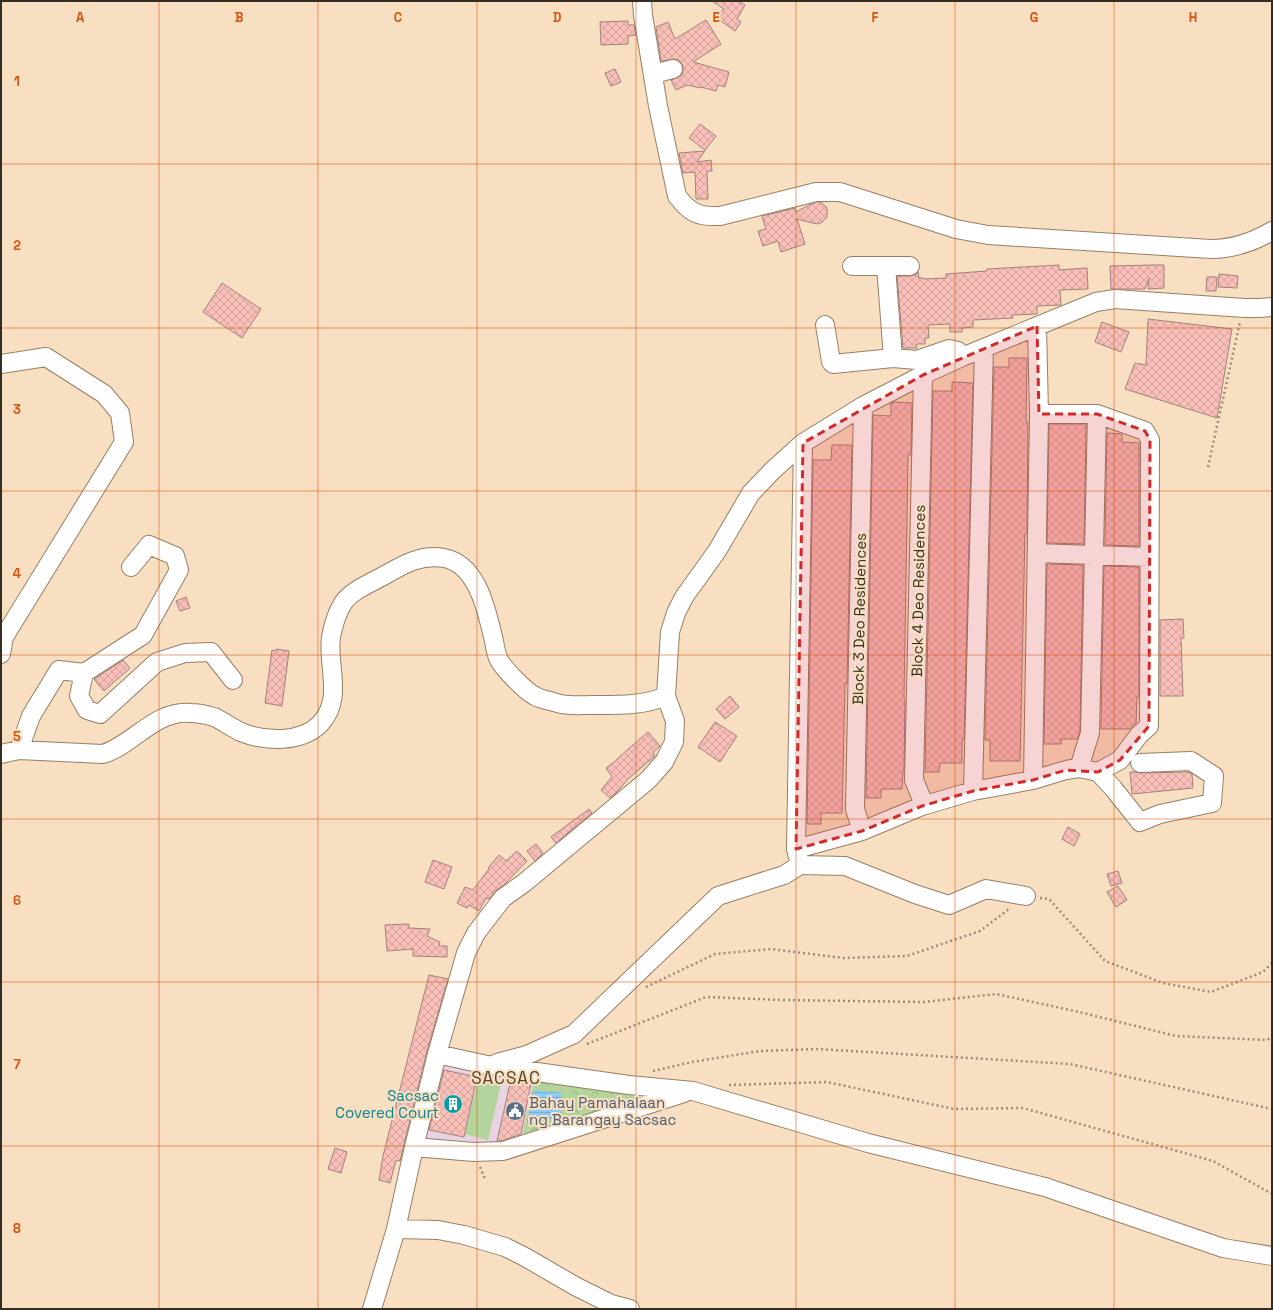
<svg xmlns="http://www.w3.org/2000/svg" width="1273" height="1310" font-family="'Space Grotesk',sans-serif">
<defs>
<pattern id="park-crowns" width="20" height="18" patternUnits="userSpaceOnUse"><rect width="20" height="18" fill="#b3d49b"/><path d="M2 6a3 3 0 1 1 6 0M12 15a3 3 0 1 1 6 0" fill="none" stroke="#9bb685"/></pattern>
<pattern id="water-rules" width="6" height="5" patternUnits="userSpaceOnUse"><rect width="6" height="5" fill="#8dcbf7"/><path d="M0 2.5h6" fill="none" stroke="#7aafd3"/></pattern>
<pattern id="building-cross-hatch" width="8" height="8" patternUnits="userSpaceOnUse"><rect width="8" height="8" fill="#f8bfb9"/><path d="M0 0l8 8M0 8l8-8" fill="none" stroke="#d5a49f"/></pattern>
</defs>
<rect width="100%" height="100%" fill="#f8dfc2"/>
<path fill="#e7d3e2" d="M439 1064 534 1081 521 1141 491 1149 421 1143Z"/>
<path fill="#b3d49b" d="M478 1079 501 1084 488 1140 465 1134Z"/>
<path fill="url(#park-crowns)" d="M534 1081 639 1091 638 1103 521 1141Z"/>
<path fill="url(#water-rules)" d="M534 1090 561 1093 562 1116 527 1123Z"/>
<path fill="url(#building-cross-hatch)" stroke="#a5807b" d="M712 1H738L745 5 737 19 741 22 735 31 714 16 724 9Z
M706 20 721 44 693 62 729 72 725 87 718 85 716 91 701 87V88L687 85 676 90 671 80 681 76 683 72V66L680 61 676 59 661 61 656 27 668 22 675 39Z
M628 21V25H634L636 35 628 36V44L601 45 600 22Z
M615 69 621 82 611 86 605 73Z
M700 124 716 136 705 150 689 138Z
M705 151 697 162 711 160 712 171H707L708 199H696L695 172 683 173 679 153Z
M817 202H821L827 208V217L821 223 817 224 797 219 805 244 781 252 778 241 763 246 758 231 766 229 762 216 795 208 796 212 809 205Z
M1059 265V270L1087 268 1088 289 1060 290 1061 305 1037 306V314L1012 315 1013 318 973 320V327L962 328V332H950V324L928 325 929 338H925V344H916L917 348H903L897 276H910L915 275 918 272 919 278H924V279L946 278V274L987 271V269Z
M1153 265H1164V288L1148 289 1149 278 1145 289H1111L1110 266Z
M1219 274 1238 276 1237 288 1218 287Z
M1207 277H1217L1216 291H1206Z
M222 283 261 309 242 338 203 312Z
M1148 319 1232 329 1217 418 1125 389 1135 363 1146 365Z
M1102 322 1129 332 1121 352 1095 342Z
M1009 358H1027L1026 422H1028L1027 533H1025L1020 761H990V740H985L994 367H1009Z
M952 382 973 383 964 740 962 739V763H940L939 772H925L933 391H952Z
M894 402 912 403 911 455H908L904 699H905L904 771H903L902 789H881V798H866L873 415 891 416V403Z
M1049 424H1086L1084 544 1047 543Z
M1107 433 1122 434V442L1139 443V546L1105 545Z
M832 445H852L847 684H845L842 813H821V824H807L813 460H831Z
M1047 564 1083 565 1080 731 1077 739H1061V744H1044Z
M1104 566 1139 567V697H1137L1136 723 1130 729H1101Z
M186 597 190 608 180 611 176 601Z
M1183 619 1184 638H1181L1183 696H1160V620Z
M276 649 289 651 282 706 265 703 272 650 275 651Z
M123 660 130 668 104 691 94 679Z
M730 696 739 707 725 719 716 709Z
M715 722 737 736 720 762 698 747Z
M648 732 660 746 653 752 655 756 628 779 617 792 610 798 601 790 612 777 606 768 618 759H617Z
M1130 772H1134L1140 773 1188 772 1192 774 1193 788 1132 794Z
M589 809 592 813 556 843 551 837Z
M1068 827 1080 834 1074 846 1062 839Z
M536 844 543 853 535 861 527 851Z
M517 851 527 861 504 885 495 891 489 899 486 898 479 911 469 905 467 908 457 903 465 887 473 890 489 869 488 868 499 855 506 861Z
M433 860 452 867 444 889 425 882Z
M1118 871 1122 883 1111 886 1107 874Z
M1118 886 1127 900 1116 907 1107 892Z
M409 924V928L430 929 427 936 440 942 439 946H447V957L413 956V949L387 951 385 925Z
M429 975 448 979 427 1051 400 1161 396 1160 390 1183 379 1180 383 1156Z
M444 1070 477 1077 464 1137 429 1130Z
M511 1079 531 1083 521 1134 501 1141H497Z
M335 1148 347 1152 341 1173 328 1169Z"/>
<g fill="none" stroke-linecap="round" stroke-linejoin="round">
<defs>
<path id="minor" d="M642 1 643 15 658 106 677 196C690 213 698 217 720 216L816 192H840L956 229 988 235 1211 249C1233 249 1253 242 1272 231
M653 74 673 69
M852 266H910
M886 266 893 358
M825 325 831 362 833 364 893 358 917 360 949 349 958 351 962 357
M1 364 46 357 104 394 120 413 124 442 4 637
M1039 414H1097L1145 431 1150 440 1149 726 1139 735 1120 760 1098 772
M1037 553 1149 557
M131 567 149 545 175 556 179 570 143 635 84 673 79 696 87 710 100 714 157 662 185 653 211 652 233 680
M1 634 4 637 1 654
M19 750 31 716 59 670 84 673
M1 754 19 750 103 754C133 745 156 709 191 713 198 713 207 715 214 717 223 721 232 728 241 732 265 742 301 743 320 724 344 699 327 666 331 637 333 626 337 613 343 603 352 590 371 583 385 575 404 564 422 554 444 558 478 564 487 612 494 641 495 647 496 654 499 660 503 668 526 692 535 696 538 698 542 699 546 700 551 701 556 703 561 704 571 706 582 705 592 705 616 705 644 706 666 696
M1079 768 1090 733 1097 414
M1033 780 1039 414 1037 326
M973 791 984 348
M922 806 921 797 914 780 923 375
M862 831 855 809 863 406
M796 849 803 443
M800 865 796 849 862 831 922 806 973 791 1033 780 1066 770 1079 768 1098 772 1113 788 1140 822 1160 814 1212 803 1214 776 1191 761 1140 763
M437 1054 487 1065 629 1085 693 1091 868 1143 1045 1187 1223 1248 1272 1256
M497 1063 527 1055 574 1034 718 896 784 875 800 865 845 866 915 894 949 905 986 889 1026 896
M414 1147 474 1152 503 1151 684 1093
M396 1229 438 1230 464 1235 505 1247 525 1257 575 1286 611 1304 630 1309
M372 1309 396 1229 414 1147 437 1054 466 953 476 933 503 898 524 883 648 780 664 762 674 742 675 721 666 696 670 632 676 613 684 597 717 551 751 493 773 470 803 443 863 406 923 375 962 357 1096 302 1115 299 1244 308H1260L1272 307"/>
</defs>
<use href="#minor" stroke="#967f65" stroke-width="20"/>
<path stroke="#9d8b77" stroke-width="2.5" stroke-dasharray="2 3" stroke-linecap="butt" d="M1208 467 1240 322
M1040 898 1049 899 1105 961 1163 983 1211 992 1263 972 1272 963
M646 987 715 954 771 949 843 958 907 956 980 931 1009 909
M587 1044 706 997 782 1000 924 1002 996 994 1075 1011 1176 1036 1267 1040 1272 1037
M653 1071 692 1062 760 1051 817 1049 1070 1064 1272 1109
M729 1085 827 1082 954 1109 1023 1108 1213 1161 1272 1194
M480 1167 485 1179"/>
<use href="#minor" stroke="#fff" stroke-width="18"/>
</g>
<path fill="#d62828" fill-opacity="0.2" stroke="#d62828" stroke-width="3" stroke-dasharray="8 5" stroke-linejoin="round" d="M1037 326 1039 414H1097L1145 431 1150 440 1149 726 1120 760 1098 772 1066 770 1033 780 973 791 922 806 862 831 796 849 803 443 923 375Z"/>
<path fill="none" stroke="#d6550e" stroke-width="1" stroke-opacity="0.55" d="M159 1V1309M318 1V1309M477 1V1309M636 1V1309M796 1V1309M955 1V1309M1114 1V1309M1 164H1272M1 328H1272M1 491H1272M1 655H1272M1 819H1272M1 982H1272M1 1146H1272"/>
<defs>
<symbol id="building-disc" viewBox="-11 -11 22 22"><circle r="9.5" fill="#0f9aa8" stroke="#f8dfc2"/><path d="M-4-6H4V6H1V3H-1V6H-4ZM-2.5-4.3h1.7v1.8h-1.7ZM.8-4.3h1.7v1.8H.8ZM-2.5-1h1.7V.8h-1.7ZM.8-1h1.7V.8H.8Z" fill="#fff"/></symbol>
<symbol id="civic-disc" viewBox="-11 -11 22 22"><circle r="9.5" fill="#5c6f8a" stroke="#f8dfc2"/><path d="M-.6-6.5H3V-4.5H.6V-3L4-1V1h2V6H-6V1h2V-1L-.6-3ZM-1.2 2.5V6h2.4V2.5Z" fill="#fff"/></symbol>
</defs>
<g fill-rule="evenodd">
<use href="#building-disc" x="442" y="1093" width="22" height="22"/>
<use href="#civic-disc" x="504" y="1100" width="22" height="22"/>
</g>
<g text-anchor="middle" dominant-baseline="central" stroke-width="4" stroke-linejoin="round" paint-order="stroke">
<g font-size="15" fill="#362d22" stroke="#f8dfc2">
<text transform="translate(918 591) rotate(-89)">Block 4 Deo Residences</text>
<text transform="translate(859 619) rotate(-89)">Block 3 Deo Residences</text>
</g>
<g font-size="15" fill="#0d838f" stroke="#f8dfc2" text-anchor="end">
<text x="439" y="1095">Sacsac<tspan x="439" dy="17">Covered Court</tspan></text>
</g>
<g font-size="15" fill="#4e5e75" stroke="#f8dfc2" text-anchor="start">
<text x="529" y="1102">Bahay Pamahalaan<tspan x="529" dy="17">ng Barangay Sacsac</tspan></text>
</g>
<g font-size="17" letter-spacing="1" fill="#58442b" stroke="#f8dfc2">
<text x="506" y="1078">SACSAC</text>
</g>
</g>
<g font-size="13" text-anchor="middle" font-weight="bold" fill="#d6550e" stroke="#f8dfc2" stroke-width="4" stroke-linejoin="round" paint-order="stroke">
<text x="80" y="22">A</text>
<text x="239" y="22">B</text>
<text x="398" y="22">C</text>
<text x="557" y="22">D</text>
<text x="716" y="22">E</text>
<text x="875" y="22">F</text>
<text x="1034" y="22">G</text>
<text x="1193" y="22">H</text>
<text x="17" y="86">1</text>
<text x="17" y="250">2</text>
<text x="17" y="414">3</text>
<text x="17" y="578">4</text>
<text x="17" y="741">5</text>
<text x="17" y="905">6</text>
<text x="17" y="1069">7</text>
<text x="17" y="1233">8</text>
</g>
<rect width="1273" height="1310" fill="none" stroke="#362d22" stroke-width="4"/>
</svg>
